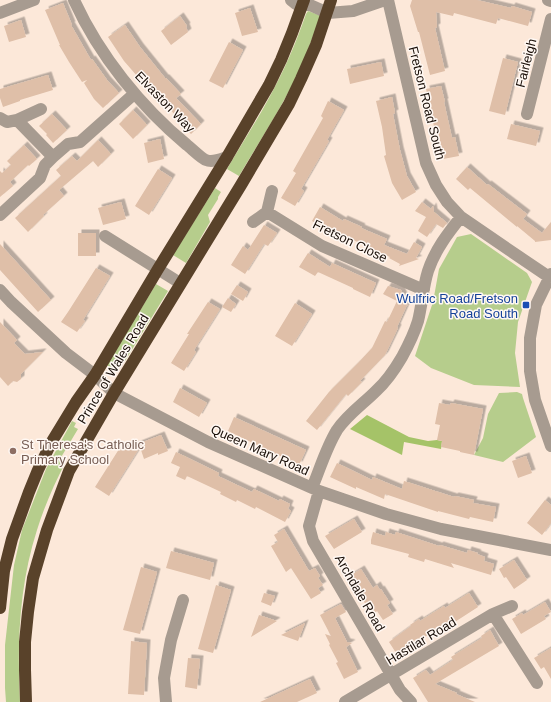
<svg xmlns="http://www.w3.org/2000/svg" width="551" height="702" font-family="Helvetica,sans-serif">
<defs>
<filter id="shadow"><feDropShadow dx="3.5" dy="-3.5" stdDeviation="0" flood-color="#0004"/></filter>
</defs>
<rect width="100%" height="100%" fill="#fce8d9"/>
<path fill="#b6cd8c" d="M308 11 319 15 320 17C312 38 305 60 295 80 278 113 258 144 239 176L227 169C241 145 256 122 269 98 284 71 296 43 306 14Z
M215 188 221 192 218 197V199L208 215 210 222 186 263 173 255Z
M471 234 527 273 532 282 518 322 515 353 520 387 474 385 431 368 415 356 433 302 439 269 457 237Z
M156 284 168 291 125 361 113 368H110L107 365Z
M517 392 522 394 523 398 536 437 503 462 474 455 483 438 488 414 499 393Z
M72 421 76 423 74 427 78 429 60 459 65 463C54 485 44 507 37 530 19 586 17 644 20 702H6L5 688V645L14 565 22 530 46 469Z"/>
<path fill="#a5c368" d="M367 415 409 437 428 441 437 440 442 441 441 449 404 442 402 455 350 429Z"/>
<path fill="#dfbfa8" filter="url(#shadow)" d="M412 0H477L511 8 512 6 532 12 528 26 498 18 496 24 454 13 453 16 436 12 437 27 435 28 445 71 430 75 419 32H418L410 6Z
M63 3 72 25H71L91 60 92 59 107 80 119 93 103 108 94 99 84 83 87 80 82 82 69 62 59 45H60L45 10Z
M250 8 258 32 242 36 235 13Z
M180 16 187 26 186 27 188 32 171 45 161 31Z
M21 20 26 37 9 42 4 26Z
M125 25 140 47 165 78H166L181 94 176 98 201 124 191 134 176 119 177 117 145 82 144 84 124 61 108 37Z
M229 42 243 50 223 88 209 81Z
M503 58 518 62 505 115 489 111Z
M381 62 384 76 350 84 347 69Z
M48 75 53 90 20 100V101L3 107 0 98V89Z
M441 86 445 102H444L452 138 455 137 459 156 443 159 438 130 435 131 431 113H432L426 89Z
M392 97 395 113 393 114 400 150 407 176 416 192 402 200 392 183 384 156 386 155 382 127 376 101Z
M328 101 344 110 327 140 329 141 301 189 304 191 295 206 281 198 296 173 293 171 323 118 321 116Z
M133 110 147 125 133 139 119 124Z
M52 114 67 130 53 143 46 135 47 134 39 126Z
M511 124 540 131 536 146 507 139Z
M160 139 164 159 148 163 144 143Z
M98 140 111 154 98 167 93 161 59 190 64 196 43 215 44 216 28 232 15 218 61 176 56 170 72 156 77 161Z
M24 145 37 159 29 166 28 165 10 182 13 186 0 197V171L2 173 11 165 7 161Z
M467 167 487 185 488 184 527 214 523 219 542 233 551 222V240L535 242V241L517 226V227L470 188 468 190 456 179Z
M158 169 172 178 149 215 135 206Z
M121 202 126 219 103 225 98 208Z
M422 202 431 209 433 206 434 212 447 223 443 228 436 224 427 237 418 231 426 217 415 211Z
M320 207 343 221 344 219 362 227 361 228 387 239 384 245 407 254 414 242 422 247 416 258 419 259 399 266 400 264 389 258 390 257 364 246 365 245 324 228 312 221Z
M264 225 277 233 268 246 264 244 245 274 231 265 243 246 248 250Z
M78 233H96V256H78Z
M0 244 51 300 38 312 0 270Z
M308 253 330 267 332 263 376 283 370 297 353 289V288L318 272 315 276 299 267Z
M96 268 110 276 83 320 85 321 77 332 61 322 68 312Z
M237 285 248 292 243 301 231 294Z
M388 286 401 290 408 306 407 305 397 327 398 328 385 355 360 381 362 382 348 396 346 394 317 430 306 421 329 392 359 362 372 348 385 321 387 322 397 301 383 294Z
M228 298 236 304 231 312 222 307Z
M208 302 220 309 194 350 196 352 184 371 171 363 189 334H187Z
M295 303 312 314 292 346 275 336Z
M0 322 17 340 14 343 25 354 43 352 21 374V379L17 382 13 381 8 386 0 377Z
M180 388 207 403 199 417 173 402Z
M439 403 450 405 451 403 483 409 474 455 460 452V451L441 447 442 441 437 440 440 425 435 424Z
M234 417 306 450 299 465 228 431Z
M161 435 168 451 158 455V453L144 459 140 447 109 496 95 487 121 446 125 449Z
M176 452 219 473 218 476 252 492 254 489 279 501 280 499 290 504 288 509 291 511 285 522 256 507 255 509 237 500 236 502 220 494 221 492 187 476 185 480 176 476 180 467 171 463Z
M526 456 532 473 518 478 512 461Z
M337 463 372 480 373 477 402 489 404 481 454 497 455 496 474 500 473 503 496 507 493 522 470 517 469 519 438 511V512L385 494 384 499 356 487V489L330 477Z
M545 500 551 505V523L542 535 527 523Z
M354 519 362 532 334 549 325 536Z
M284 529 309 571 315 568 320 576 318 578 323 585 318 588 321 593 311 599 291 568 286 572 271 546 278 542 274 535Z
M373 532 385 536 386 532 395 535 396 532 439 546 440 545 467 553 468 550 478 553 477 554 485 557 484 561 494 564 491 575 451 563 454 568 425 559 424 562 408 557 409 554 371 544V540Z
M171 551 214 563 210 580 166 568Z
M514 560 527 580 514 589 506 577 504 578 499 569Z
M141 567 157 572 140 634 123 630Z
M361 569 373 588 377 585 380 590 381 589 390 603 387 605 393 614 383 620 377 611 375 613 373 610 370 611 348 577Z
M216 585 231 590 213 653 198 649Z
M264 593 275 596 271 606 261 602Z
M469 593 478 607 447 627 445 624 406 649 407 651 398 656 389 642 411 626 410 625 419 619 420 621 444 606 445 608Z
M545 602 551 612 544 616 546 619 521 634 512 619 522 613 523 615Z
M341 604 346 612 335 618 347 642 352 643 346 647 358 672 344 679 336 663 338 662 329 645 330 644 325 634 331 636 320 615Z
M259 615 277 621 251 637Z
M305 623 298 641 281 635Z
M490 630 499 646 435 684 457 693 456 694 475 702H428L413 678 426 670 430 675 453 660 451 657 482 638 481 636Z
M131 641 147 643 144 695 128 694Z
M551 648V679L544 667 541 669 534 658Z
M188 658 200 659 197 689 185 687Z
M310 679 317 693 297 702H260Z"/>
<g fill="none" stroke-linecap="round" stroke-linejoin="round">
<path stroke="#a79b90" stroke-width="12" d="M74 0C99 55 141 107 187 145 191 148 202 159 206 160 212 163 221 159 227 157
M291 0 296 4 302 5H310L328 13 353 11 385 0
M388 0 426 163 436 185 447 202 461 217 518 256 549 277
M548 0 551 1
M0 13 34 0
M527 114 551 19
M0 118 7 122 17 120 41 109
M17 120 53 157
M267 212 322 246 417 287 424 289
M0 215 40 178 45 165 53 157 68 144 80 142 134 94
M253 222 267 212 272 191
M105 236 180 283
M551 274 536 305 530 338V371L535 400 551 446
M0 290 11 302 66 353 95 375 114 393 208 442 319 491 386 514 441 529 551 550
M312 488C320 469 326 448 337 430 347 415 363 404 376 391 386 382 395 369 402 357 408 346 414 334 418 321 422 305 423 287 428 271 435 250 448 233 461 217
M319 491 309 526 313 541 400 690 411 702
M493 614 537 683
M166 702 164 678 171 640 183 600
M345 702 493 614 512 606"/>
<path stroke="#59422a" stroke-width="12" d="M0 608 4 571 12 539 29 492 38 470 51 443 76 402 95 375 158 269 227 157 269 85 281 60 292 33 304 0
M26 702 25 670V642L28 612 33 578 47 530 69 471 114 393 241 185 289 104 301 79 316 45 331 0"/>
</g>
<rect fill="#1a4fb4" stroke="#fff8f3" stroke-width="1.5" x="522" y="301" width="8" height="8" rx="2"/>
<circle fill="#8d6e63" stroke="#fff8f3" stroke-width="1.5" cx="13" cy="451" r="4"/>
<g text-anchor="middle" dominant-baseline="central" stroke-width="3" stroke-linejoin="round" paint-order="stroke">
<g font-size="13" fill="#180d06" stroke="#fff8f3">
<text transform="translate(526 63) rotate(-76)">Fairleigh</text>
<text transform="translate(165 102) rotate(46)">Elvaston Way</text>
<text transform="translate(427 103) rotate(76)">Fretson Road South</text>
<text transform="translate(350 241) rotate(26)">Fretson Close</text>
<text transform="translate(113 369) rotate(-59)">Prince of Wales Road</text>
<text transform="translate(260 450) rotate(24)">Queen Mary Road</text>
<text transform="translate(360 593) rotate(60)">Archdale Road</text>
<text transform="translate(421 641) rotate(-31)">Hastilar Road</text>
</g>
<g font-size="13" fill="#164399" stroke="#fff8f3" text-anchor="end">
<text x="518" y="298">Wulfric Road/Fretson<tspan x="518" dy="15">Road South</tspan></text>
</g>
<g font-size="13" fill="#785e54" stroke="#fff8f3" text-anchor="start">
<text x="21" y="444">St Theresa's Catholic<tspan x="21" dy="15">Primary School</tspan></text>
</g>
</g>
</svg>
